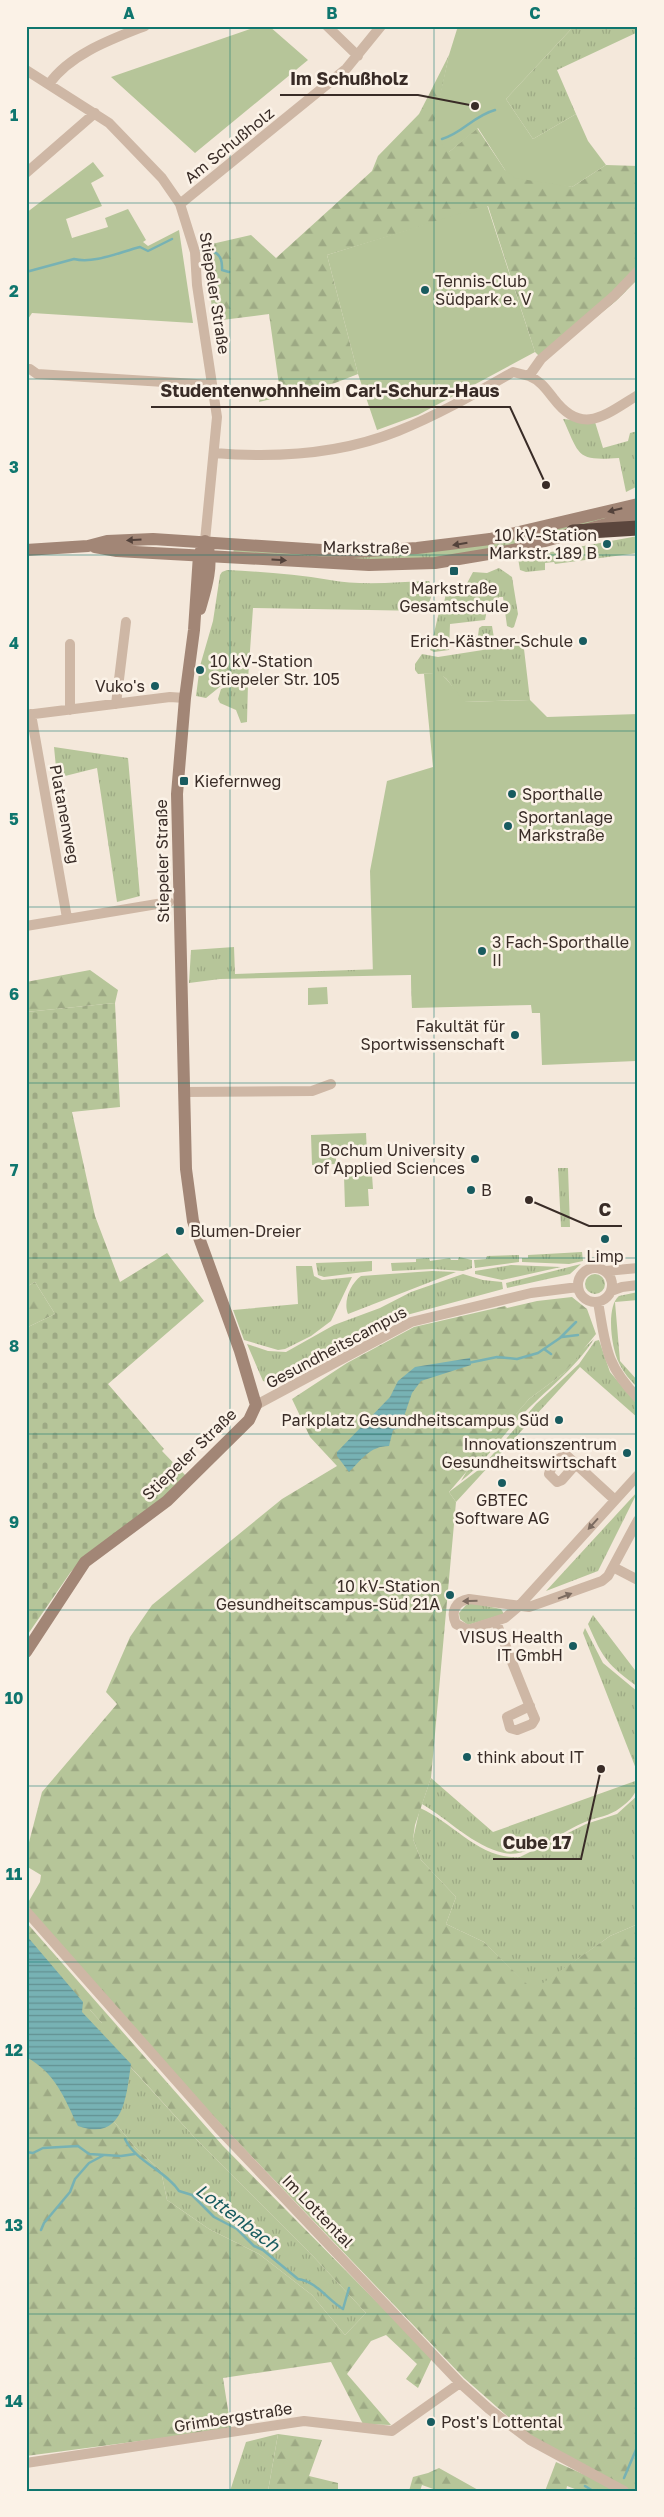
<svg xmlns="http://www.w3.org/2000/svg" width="664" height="2517" font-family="'Golos Text',sans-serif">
<defs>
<pattern id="grass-tufts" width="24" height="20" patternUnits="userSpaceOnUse" patternTransform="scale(1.25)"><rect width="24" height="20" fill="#b6c599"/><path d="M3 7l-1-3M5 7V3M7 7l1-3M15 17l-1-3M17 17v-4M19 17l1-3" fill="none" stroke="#9da984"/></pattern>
<pattern id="forest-firs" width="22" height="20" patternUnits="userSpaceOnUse" patternTransform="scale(1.25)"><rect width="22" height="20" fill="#b6c599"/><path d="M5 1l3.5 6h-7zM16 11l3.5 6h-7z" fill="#9da984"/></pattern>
<pattern id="cemetery-stones" width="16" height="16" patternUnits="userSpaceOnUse" patternTransform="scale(1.25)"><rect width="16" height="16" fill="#b6c599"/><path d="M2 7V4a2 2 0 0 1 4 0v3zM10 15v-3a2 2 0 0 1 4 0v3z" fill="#9da984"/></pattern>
<pattern id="water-rules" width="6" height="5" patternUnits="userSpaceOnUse" patternTransform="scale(1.25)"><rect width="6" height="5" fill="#77b2b4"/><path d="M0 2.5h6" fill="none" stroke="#639192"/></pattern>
</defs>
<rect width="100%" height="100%" fill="#f4e8db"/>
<path fill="url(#grass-tufts)" d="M574 26H638V32L557 70 576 114 533 139 506 99Z
M563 419 595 422 603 448 628 441 630 433 638 431V486L626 492 619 458C576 461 580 456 563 419Z
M638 508C574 528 509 550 442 558 374 566 302 556 233 553L234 549 370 554Z
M638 536V553L555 564 554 562 545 563V570L526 572 520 570 518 558Z
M499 568 512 577 518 614 514 627 512 628 507 626 503 597H499L497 604 493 605 443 607 447 589H450V596H459V588L465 587 473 572 487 573Z
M227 570C262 572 296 574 330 580 360 586 398 582 429 581L434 589 426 611 253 608 248 679 227 681 206 698 196 696 199 673H203L204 667 200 666 213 621 220 575 222 572Z
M485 610 486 615 485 620 450 624 449 650 434 652 430 650 439 612Z
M482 626H492L494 638 492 643 455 647 456 637 478 636 479 628Z
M521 644 524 649 530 700 464 702C443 680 454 672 418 674L415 670V664L422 654 438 657Z
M236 683H248L247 722 241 723 236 710 220 703 218 699 221 689Z
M54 747 128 758 140 896 117 902 97 768 57 778Z
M234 947 235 974 442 967 412 1008 411 975 220 979 189 983 191 950Z
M558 1168H568L570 1227H561Z
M582 1252 583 1261 569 1264 522 1262V1258H528V1255Z
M519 1255V1262L475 1268 474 1260 486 1259 487 1256Z
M459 1257 472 1260V1268L463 1271 433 1269 392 1271 391 1263 416 1262V1259L429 1258 430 1261 450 1258 451 1260H458Z
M372 1261V1271L324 1277 318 1275 316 1263Z
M581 1264 570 1274 507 1288 506 1283Z
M511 1265 561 1267 502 1280 475 1274V1271Z
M296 1266H312L314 1276 322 1280 352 1277 331 1321 311 1336 285 1349 278 1350 244 1340 233 1310 298 1304Z
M432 1271 456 1272 348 1314C343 1302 350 1284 361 1276Z
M463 1274 483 1280 502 1282 503 1289 403 1316 284 1382 273 1384 263 1381 247 1344 268 1351 286 1352 334 1325 380 1308 411 1292Z
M585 1284a10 10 0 1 1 20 0a10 10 0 1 1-20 0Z
M638 1292V1300L615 1302 620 1361 638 1381V1388C630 1380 623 1372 619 1363 611 1348 606 1306 619 1296Z
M594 1339C574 1370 546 1390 521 1416 500 1438 485 1463 461 1481L468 1469 529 1399 564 1373 581 1351Z
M599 1340 610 1372 638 1405V1418L580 1367 456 1502 449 1492 481 1468 536 1404 579 1364 595 1341Z
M638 1491 598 1571 546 1591Z
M472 1603 501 1609 504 1614 468 1625 460 1619 459 1613 466 1605Z
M593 1615 638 1674V1687C607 1664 603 1659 588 1624Z
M585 1628 603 1663 638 1692V1774L583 1633Z
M431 1778 493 1832 638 1780C638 1793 630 1801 620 1808 610 1816 597 1817 585 1822 562 1831 528 1859 504 1853 473 1846 448 1819 422 1804Z
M638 1795V1924L610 1936 533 1991 484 1942 446 1924 456 1897 421 1860 413 1839 420 1808C454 1823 480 1860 520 1857L586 1824 617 1814Z
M26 1949 80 2009 90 2010 102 2023 125 2061 195 2138 311 2254 366 2313 345 2335 312 2295 259 2254 209 2229 167 2200 161 2171 135 2147 93 2096Z
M278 2434 268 2491H230L246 2442Z"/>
<path fill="url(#forest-firs)" d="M449 55 433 131 449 152 477 128 505 170 572 187 606 165 638 166V279L616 301 543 360 535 352 488 206 327 255 358 374 335 383 259 402 262 387 279 385 269 314 214 321 203 246 251 235 276 258 372 171 378 156 419 114Z
M90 970 118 990 115 1003 26 1012V982Z
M35 1282 55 1314 26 1328V1287Z
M572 1297 587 1309 596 1334 564 1373 529 1399 449 1492 456 1502 431 1778 415 1825 413 1839 421 1860 456 1897 446 1924 484 1942 533 1990 610 1936 638 1924V2491H580L567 2486 566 2491H545L556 2462 583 2474 530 2436 464 2378 212 2115 26 1906 40 1882 41 1875 26 1866V1854L42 1792 117 1704 106 1692 130 1637 152 1605 282 1499 337 1466 310 1437 292 1399 347 1363 414 1327 505 1306 507 1308 537 1301Z
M26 1922 223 2146 432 2358 418 2388 406 2379 417 2364 386 2335 371 2341 347 2374 391 2425 363 2424 331 2362 223 2378 231 2429 26 2456V2035L93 2096 135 2147 161 2171 167 2200 209 2229 259 2254 312 2295 345 2335 366 2313 311 2254 195 2138 101 2034 102 2023 90 2010H81L26 1949Z
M278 2434 322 2440 309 2476 338 2483V2491H268Z
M439 2468 480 2491H439L422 2485 420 2491H409L413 2477 428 2473Z"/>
<path fill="url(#cemetery-stones)" d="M115 1003 120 1107 72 1112 95 1216 120 1282 167 1253 204 1301 108 1384 164 1449 162 1451 186 1476 151 1509 89 1552 70 1573 26 1637V1328L55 1314 35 1282 26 1287V1012Z"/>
<path fill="#b6c599" d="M259 26H269L308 60 195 153 111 77Z
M458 26H574L506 99 533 139 576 114 588 141 606 165 572 187 515 178 505 170 478 128 448 153 432 131 449 55Z
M93 162 104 176 91 183 102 206 66 219 72 238 108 227 105 218 128 209 146 240 143 242 148 246 179 230 193 323 32 313 26 322V213Z
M487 205 535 352 418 415 377 430 358 374 327 255Z
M439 673C450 680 455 692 465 702L530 700 547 717 638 714V1063L636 1061 542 1065 540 1013H532L531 1005 412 1008 411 975H373L370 871 387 781 433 767 424 674Z
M327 987 328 1004 308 1005V988Z
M366 1133 367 1153 336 1155V1164L312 1165 311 1135Z
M372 1175 373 1189H368L369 1206 345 1207 344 1176Z"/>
<path fill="url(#water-rules)" d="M470 1358 471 1365 421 1381 412 1393 400 1428 393 1430 389 1446C370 1446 361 1460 349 1472L337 1456V1452L390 1397 398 1381 415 1367Z
M26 1935 83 2002 82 2012 131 2064C126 2097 124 2142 78 2126 64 2098 56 2073 26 2057Z"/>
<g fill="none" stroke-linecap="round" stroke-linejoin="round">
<path stroke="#77b2b4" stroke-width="2.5" d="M442 139C463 133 473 116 495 110
M199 251C214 249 223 253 222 270L229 272
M26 272 74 259C94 264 120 252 140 247L148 251 172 239
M562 1337 578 1335
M544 1349 551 1354
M468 1363 497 1357 517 1359 538 1353 560 1338 576 1322
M125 2139C136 2162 165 2170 179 2191L192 2195 214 2217 237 2229 254 2246 263 2250 298 2279C316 2281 328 2300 343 2309L349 2288
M26 2152 33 2153 43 2148 78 2146 89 2154 121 2156 135 2154
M41 2230 44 2223 70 2192 75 2179 89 2163 104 2155
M624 2478 638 2445
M585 2486 593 2491"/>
<path stroke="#ceb7a5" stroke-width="10" d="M327 26 358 56
M26 70 109 123 162 178 180 204 195 252 197 285 217 417 205 541
M49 84C70 54 112 39 145 26
M26 173 95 113
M180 204 346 69 381 26
M30 369 37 374 212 385
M529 376C541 381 546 389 554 399 583 437 606 414 638 395
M214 453C274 458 341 454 398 431 438 415 476 393 513 372L529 376 541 359 615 295 638 271
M70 644V710
M116 704 126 622
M31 714 67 918
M26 715 170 697 185 698
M26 926 169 902
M184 1092 312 1091 331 1084
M578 1285a17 17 0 1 1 34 0a17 17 0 1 1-34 0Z
M606 1271 638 1268
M611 1291 622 1287 638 1285
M598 1302C606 1347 605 1364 638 1398
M256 1405 411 1322 531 1293 578 1287
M576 1464 562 1480 557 1482 549 1474C551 1466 558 1457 566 1455L615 1500
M638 1475 518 1607 505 1618 468 1630 456 1624C450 1611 456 1601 469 1599L529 1607 602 1581 608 1576 638 1520
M613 1567 638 1580
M496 1622 532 1712 535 1719 532 1724 517 1730 510 1728 507 1717 530 1706
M26 1911 218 2128 460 2383 489 2409 530 2440 624 2491
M26 2463 304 2421 392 2431 460 2383"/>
<path stroke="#a28676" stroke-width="12" d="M95 547 117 551 369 565 435 563 513 550 638 515
M26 550 88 546 107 541 153 539 352 552 417 548 490 539 638 504
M200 609C205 591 213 567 208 548
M26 1652 85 1562 167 1501 249 1420 256 1405 240 1351 193 1221 186 1169 177 794 185 698 194 630 199 555 205 541"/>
<path stroke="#5b463d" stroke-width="15" d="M573 532 638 528"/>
</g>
<defs><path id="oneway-solid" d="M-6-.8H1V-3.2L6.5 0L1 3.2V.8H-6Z" transform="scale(1.25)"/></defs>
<g fill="#53423b">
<use href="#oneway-solid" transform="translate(615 510) rotate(166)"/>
<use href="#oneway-solid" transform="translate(134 540) rotate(177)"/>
<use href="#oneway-solid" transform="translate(460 544) rotate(171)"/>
<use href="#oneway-solid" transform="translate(279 560) rotate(3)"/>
</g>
<g fill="#7c6b60">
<use href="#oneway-solid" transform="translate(593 1524) rotate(132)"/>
<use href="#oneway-solid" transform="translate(565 1596) rotate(-21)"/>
<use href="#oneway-solid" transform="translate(470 1601) rotate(179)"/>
</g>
<path fill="none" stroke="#0f766e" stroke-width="1" stroke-opacity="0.55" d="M230 26V2491M434 26V2491M26 203H638M26 379H638M26 555H638M26 731H638M26 907H638M26 1083H638M26 1258H638M26 1434H638M26 1610H638M26 1786H638M26 1962H638M26 2138H638M26 2314H638"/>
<g fill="#185b5f" stroke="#fbf2e7" stroke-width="2">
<circle cx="425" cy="290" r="5"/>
<circle cx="607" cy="544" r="5"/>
<rect x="449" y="566" width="10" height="10" rx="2.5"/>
<circle cx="583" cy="641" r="5"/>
<circle cx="200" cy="670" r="5"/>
<circle cx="155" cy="686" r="5"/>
<rect x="179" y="776" width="10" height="10" rx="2.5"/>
<circle cx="512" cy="794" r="5"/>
<circle cx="508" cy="826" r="5"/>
<circle cx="482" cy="951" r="5"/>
<circle cx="515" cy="1035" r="5"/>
<circle cx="475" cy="1159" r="5"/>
<circle cx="471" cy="1190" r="5"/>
<circle cx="180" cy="1231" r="5"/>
<circle cx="605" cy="1239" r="5"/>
<circle cx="559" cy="1420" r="5"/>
<circle cx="627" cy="1453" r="5"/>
<circle cx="502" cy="1483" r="5"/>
<circle cx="450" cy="1595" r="5"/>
<circle cx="573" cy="1646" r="5"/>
<circle cx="467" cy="1757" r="5"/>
<circle cx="431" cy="2422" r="5"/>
</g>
<g text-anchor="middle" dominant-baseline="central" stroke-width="5" stroke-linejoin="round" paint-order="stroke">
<g font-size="16" fill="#392c27" stroke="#fbf2e7">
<text transform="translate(229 145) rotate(-39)">Am Schußholz</text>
<text transform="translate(215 293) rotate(81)">Stiepeler Straße</text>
<text transform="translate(366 547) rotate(1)">Markstraße</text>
<text transform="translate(65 814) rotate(79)">Platanenweg</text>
<text transform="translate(162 861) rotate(-91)">Stiepeler Straße</text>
<text transform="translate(336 1347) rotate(-28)">Gesundheitscampus</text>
<text transform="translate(189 1454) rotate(-44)">Stiepeler Straße</text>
<text transform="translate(318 2211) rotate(46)">Im Lottental</text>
<text transform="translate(233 2417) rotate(-9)">Grimbergstraße</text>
</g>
<g font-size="16" fill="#392c27" stroke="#fbf2e7" text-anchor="start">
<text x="435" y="281">Tennis-Club<tspan x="435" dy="18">Südpark e. V</tspan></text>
<text x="597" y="535" text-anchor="end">10 kV-Station<tspan x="597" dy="18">Markstr. 189 B</tspan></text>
<text x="454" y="588" text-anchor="middle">Markstraße<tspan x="454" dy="18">Gesamtschule</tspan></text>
<text x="573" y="641" text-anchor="end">Erich-Kästner-Schule</text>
<text x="210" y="661">10 kV-Station<tspan x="210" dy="18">Stiepeler Str. 105</tspan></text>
<text x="145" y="686" text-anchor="end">Vuko's</text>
<text x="194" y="781">Kiefernweg</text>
<text x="522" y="794">Sporthalle</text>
<text x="518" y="817">Sportanlage<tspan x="518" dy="18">Markstraße</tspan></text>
<text x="492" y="942">3 Fach-Sporthalle<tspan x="492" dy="18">II</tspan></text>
<text x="505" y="1026" text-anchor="end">Fakultät für<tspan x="505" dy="18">Sportwissenschaft</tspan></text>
<text x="465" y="1150" text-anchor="end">Bochum University<tspan x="465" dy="18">of Applied Sciences</tspan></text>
<text x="481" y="1190">B</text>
<text x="190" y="1231">Blumen-Dreier</text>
<text x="605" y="1256" text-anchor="middle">Limp</text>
<text x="549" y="1420" text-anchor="end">Parkplatz Gesundheitscampus Süd</text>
<text x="617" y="1444" text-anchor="end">Innovationszentrum<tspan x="617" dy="18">Gesundheitswirtschaft</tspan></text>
<text x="502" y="1500" text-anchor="middle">GBTEC<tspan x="502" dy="18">Software AG</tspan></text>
<text x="440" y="1586" text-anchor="end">10 kV-Station<tspan x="440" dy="18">Gesundheitscampus-Süd 21A</tspan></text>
<text x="563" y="1637" text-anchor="end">VISUS Health<tspan x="563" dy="18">IT GmbH</tspan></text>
<text x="477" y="1757">think about IT</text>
<text x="441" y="2422">Post's Lottental</text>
</g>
<g font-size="18" font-style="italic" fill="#185b5f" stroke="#fbf2e7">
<text transform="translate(238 2217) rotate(37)">Lottenbach</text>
</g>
</g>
<path fill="none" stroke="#392c27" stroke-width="2" d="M475 106L418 95H280M546 485L510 407H151M529 1200L589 1226H622M601 1769L581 1859H493"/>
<g fill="#392c27" stroke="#fbf2e7" stroke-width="2">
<circle cx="475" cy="106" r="5"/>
<circle cx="546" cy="485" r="5"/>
<circle cx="529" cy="1200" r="5"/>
<circle cx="601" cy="1769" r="5"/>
</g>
<g font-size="18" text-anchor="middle" font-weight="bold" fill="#392c27" stroke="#fbf2e7" stroke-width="5" stroke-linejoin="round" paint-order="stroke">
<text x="349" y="85">Im Schußholz</text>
<text x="330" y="397">Studentenwohnheim Carl-Schurz-Haus</text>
<text x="605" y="1216">C</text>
<text x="537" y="1849">Cube 17</text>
</g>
<rect width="664" height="2517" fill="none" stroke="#fbf2e7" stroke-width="55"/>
<rect x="28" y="28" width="608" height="2462" fill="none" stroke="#0f766e" stroke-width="2"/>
<g font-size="16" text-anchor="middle" font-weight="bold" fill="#0f766e">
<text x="129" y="19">A</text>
<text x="332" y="19">B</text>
<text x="535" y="19">C</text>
<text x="14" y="121">1</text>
<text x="14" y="297">2</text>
<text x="14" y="473">3</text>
<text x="14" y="649">4</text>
<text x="14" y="825">5</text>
<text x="14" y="1000">6</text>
<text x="14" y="1176">7</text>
<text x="14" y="1352">8</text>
<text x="14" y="1528">9</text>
<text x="14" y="1704">10</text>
<text x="14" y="1880">11</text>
<text x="14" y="2056">12</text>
<text x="14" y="2231">13</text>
<text x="14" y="2407">14</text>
</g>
</svg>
